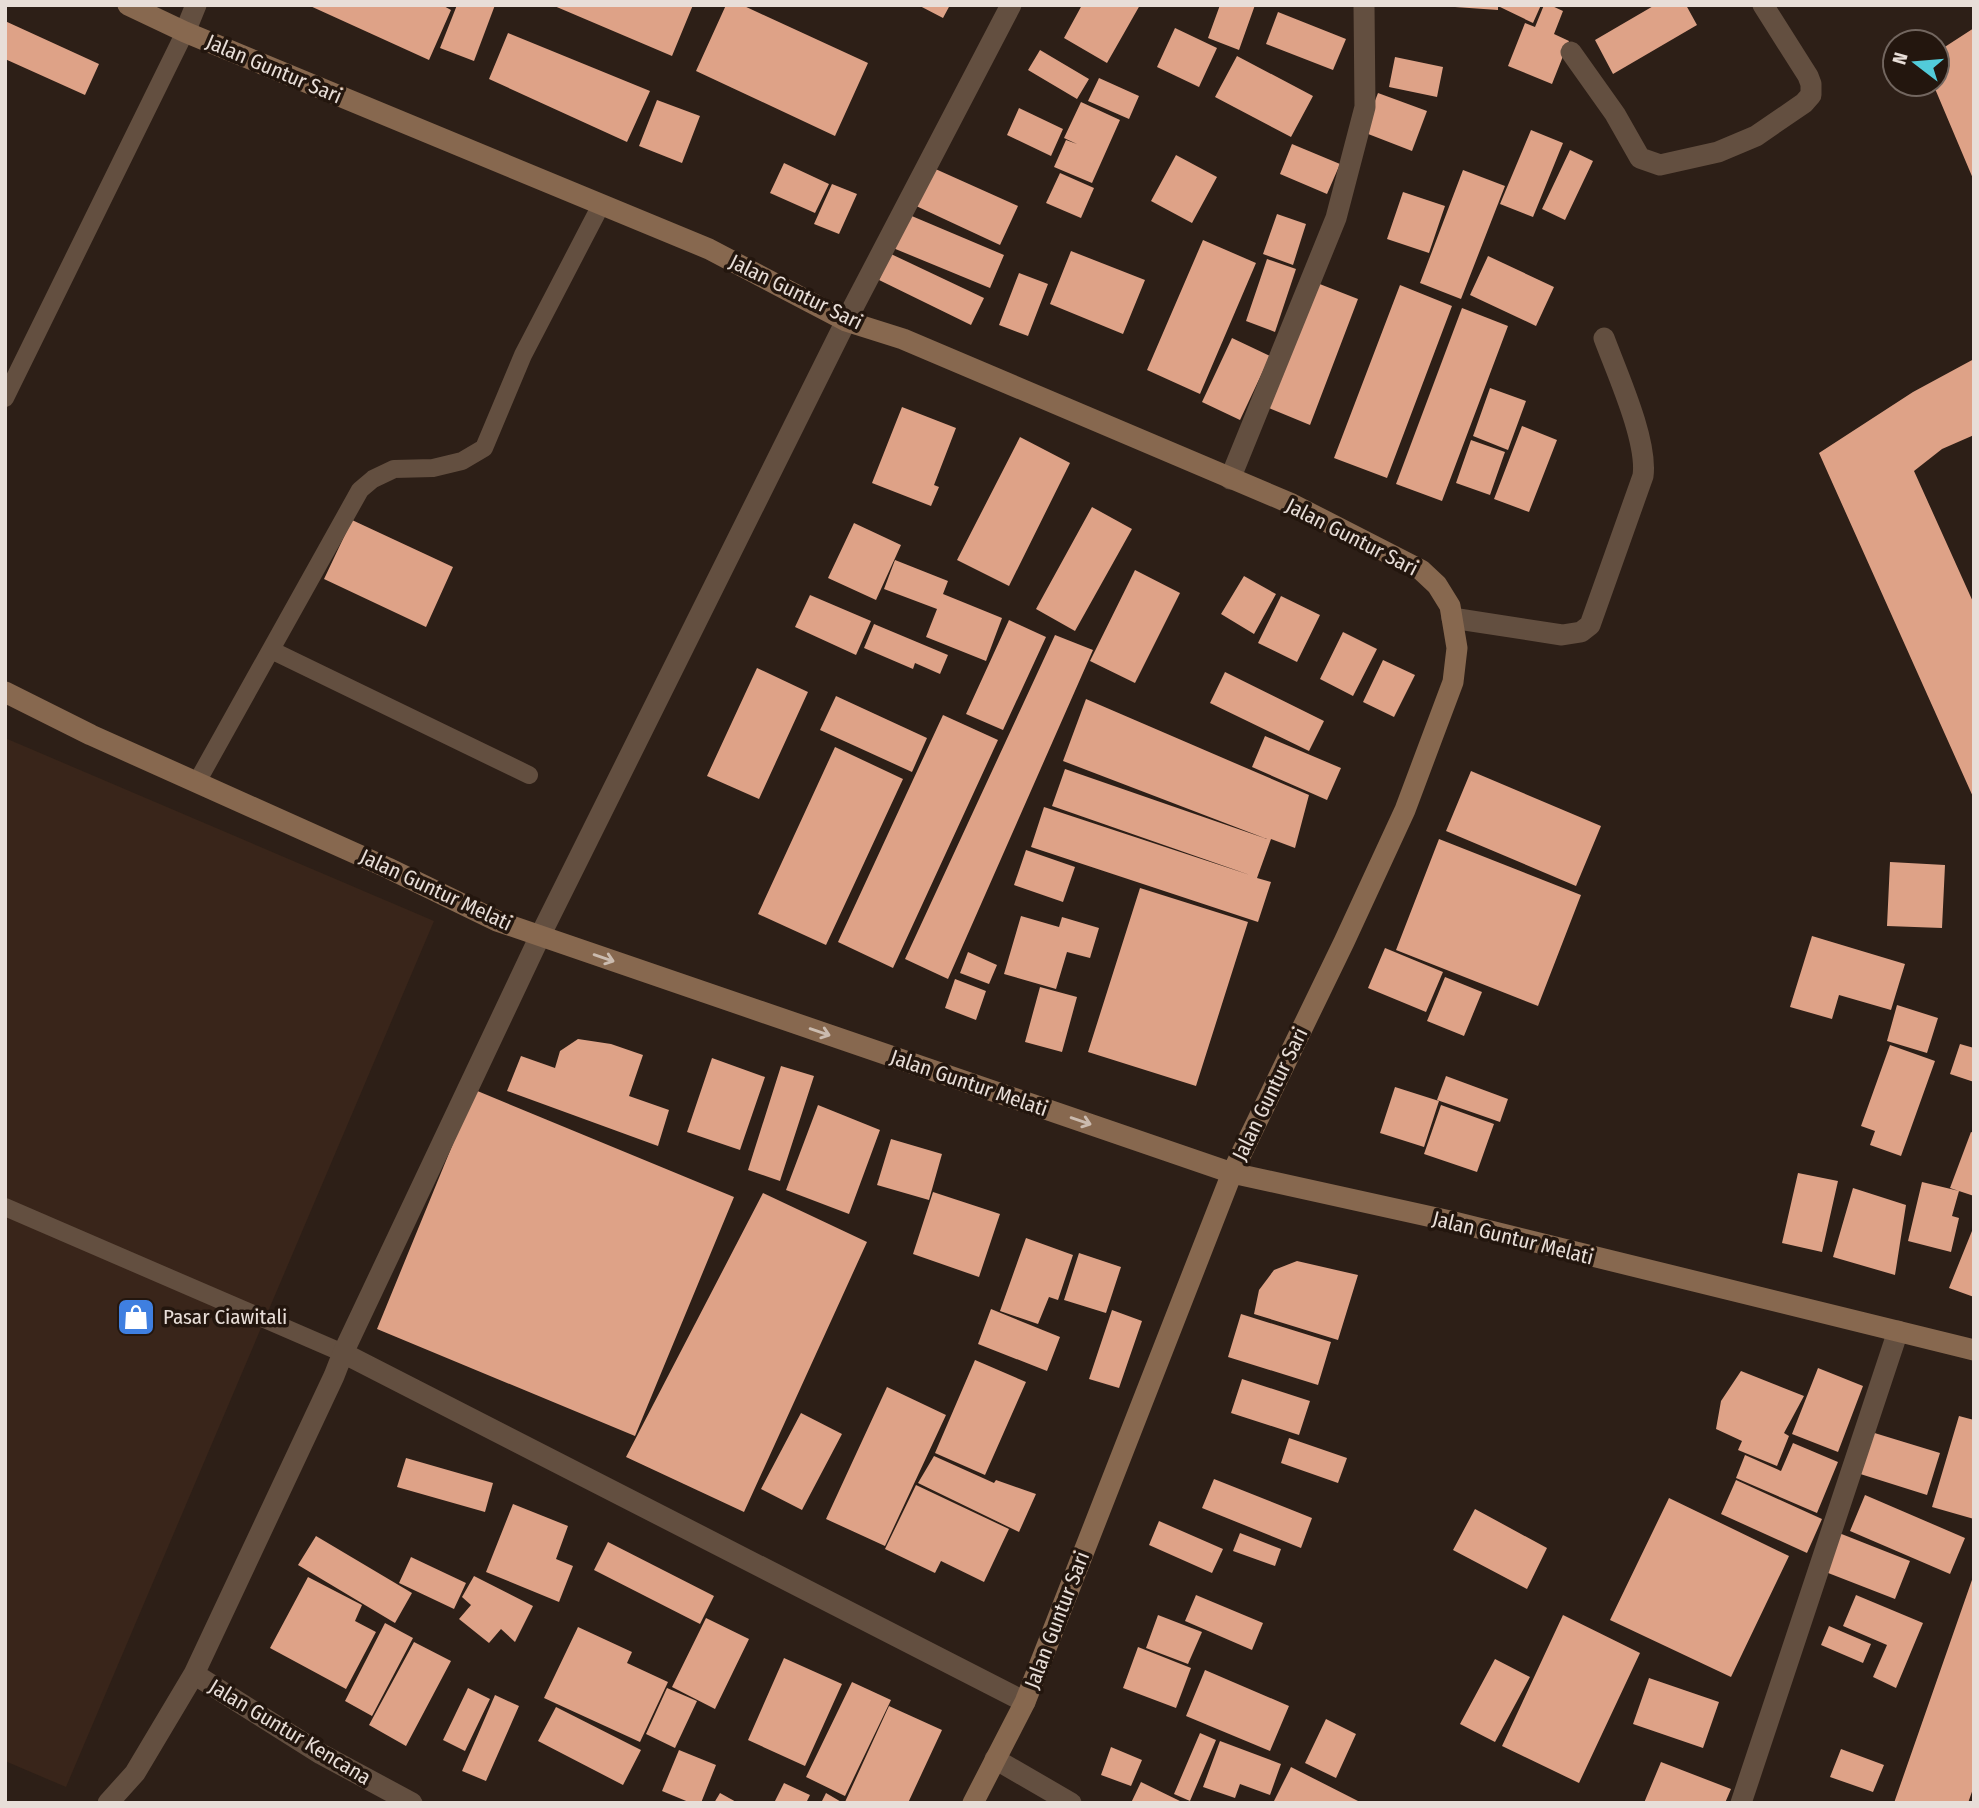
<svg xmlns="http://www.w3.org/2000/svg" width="1979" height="1808" font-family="'Fira Sans Condensed',sans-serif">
<rect width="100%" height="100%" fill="#2d1f17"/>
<path fill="#39251a" d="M5 738 434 921 66 1787 5 1761Z"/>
<path fill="#dea287" d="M308 5H442L451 10 429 60Z
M457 5H495L474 61 440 48Z
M552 5H693L672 56Z
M726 5H742L868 63 835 136 696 71Z
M918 5H950L943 18Z
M1082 5H1140L1107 63 1064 38Z
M1220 5H1255L1239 50 1208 38Z
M1455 5H1498V10L1455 7Z
M1501 5H1541L1533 23 1500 7Z
M1544 5H1550L1563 11 1554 34 1569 41 1552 84 1508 66 1525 23 1535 27Z
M1655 5H1686L1697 25 1613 74 1595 40Z
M1278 12 1346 39 1333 70 1266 44Z
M5 21 99 64 85 95 5 59Z
M1175 28 1217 48 1199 87 1157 67Z
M1974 28V181L1933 84H1937V52Z
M508 33 650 91 627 142 489 79Z
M1040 50 1089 79 1077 99 1028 70Z
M1237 56 1313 96 1291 137 1215 97Z
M1395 57 1443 67 1437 97 1389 87Z
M1099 78 1139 96 1129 119 1088 101Z
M1378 93 1427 111 1412 151 1363 132Z
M657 100 700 116 682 163 639 146Z
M1081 102 1120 120 1092 183 1054 167 1066 140 1077 144 1064 138Z
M1019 108 1063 129 1051 156 1007 135Z
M1531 130 1563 143 1533 217 1500 204Z
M1292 144 1340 164 1327 194 1280 174Z
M1570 150 1593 161 1565 220 1542 209Z
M1176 155 1217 177 1192 223 1151 201Z
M784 163 829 184 815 213 770 193Z
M931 167 1018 206 1000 245 914 205Z
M1463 170 1505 186 1461 299 1420 283Z
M1060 173 1094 188 1081 218 1046 203Z
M832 184 857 194 839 234 814 224Z
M1403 192 1445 206 1429 253 1387 239Z
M907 214 1004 255 990 288 893 248Z
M1277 214 1306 224 1293 265 1263 254Z
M1203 240 1256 263 1200 394 1147 370Z
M1071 251 1145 280 1123 334 1050 304Z
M891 254 984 298 971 325 879 280Z
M1488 256 1554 287 1536 326 1470 295Z
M1267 259 1296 269 1275 332 1246 321Z
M1019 273 1048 284 1028 336 999 325Z
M1312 281 1358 299 1310 425 1264 406Z
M1400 285 1452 306 1387 478 1334 458Z
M1462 308 1508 326 1442 501 1396 484Z
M1232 338 1270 356 1240 420 1202 402Z
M1974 359V435L1942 449 1914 471 1974 604V799L1819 453 1913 392Z
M1490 388 1526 401 1508 450 1473 436Z
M902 407 956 428 934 485 939 487 931 506 872 483Z
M1522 426 1557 440 1529 512 1494 499Z
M1020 437 1070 463 1009 586 957 560Z
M1471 440 1505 452 1490 495 1456 483Z
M1092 507 1132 529 1075 631 1036 609Z
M352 520 453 567 426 627 324 579Z
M854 523 901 545 876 600 828 578Z
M895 560 948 581 943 594 1002 618 986 661 926 637 937 609 884 589Z
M1135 570 1180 593 1135 683 1090 661Z
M1244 576 1276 594 1254 634 1221 614Z
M810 595 871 621 856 655 795 627Z
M1281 596 1320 615 1297 662 1258 643Z
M1009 620 1046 637 1003 730 966 714Z
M874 624 948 655 940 674 915 663 913 669 864 648Z
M1343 632 1377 649 1353 696 1320 679Z
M1055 635 1093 650 948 979 905 959Z
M1383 660 1415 675 1394 717 1363 702Z
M757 668 808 692 759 799 707 776Z
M1225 672 1324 721 1309 751 1210 703Z
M836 696 927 738 912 772 820 730Z
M1086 699 1309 795 1295 848 1271 839 1257 878 1271 882 1258 922 1031 847 1044 807 1250 875 1052 806 1065 769 1267 839 1063 761Z
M943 715 998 740 893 968 838 942Z
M1265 736 1341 768 1327 800 1252 767Z
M835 747 903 779 826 945 758 914Z
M1471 771 1601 826 1576 886 1446 831Z
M1439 839 1581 895 1538 1006 1396 950Z
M1026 850 1075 867 1063 902 1014 885Z
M1890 862 1945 865 1942 928 1887 926Z
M1140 888 1248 922 1196 1086 1088 1052Z
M1021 916 1059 927 1062 917 1099 928 1090 958 1067 952 1056 989 1004 974Z
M1812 936 1905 964 1891 1010 1839 995 1832 1019 1790 1007Z
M1385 948 1443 972 1426 1012 1368 988Z
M968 952 997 965 989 984 960 973Z
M1445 977 1482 992 1464 1036 1427 1021Z
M955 979 986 991 976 1020 945 1008Z
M1040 987 1077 997 1062 1052 1025 1042Z
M1897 1005 1938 1018 1927 1053 1887 1041Z
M578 1039 611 1044 643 1055 629 1096 669 1110 658 1146 507 1091 521 1056 555 1068 560 1051Z
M1960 1044 1974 1048V1082L1950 1074Z
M1890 1045 1935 1061 1901 1156 1870 1145 1875 1131 1861 1126Z
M712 1058 765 1077 740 1150 687 1132Z
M781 1066 814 1076 780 1181 748 1170Z
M1446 1076 1508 1099 1500 1122 1437 1100Z
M1395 1087 1439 1101 1424 1147 1380 1133Z
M475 1090 734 1197 635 1436 377 1329Z
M818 1105 880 1130 849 1214 786 1190Z
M1441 1105 1494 1124 1477 1172 1424 1154Z
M1971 1132 1974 1133V1196L1950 1188Z
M891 1139 942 1154 929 1200 877 1185Z
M1798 1173 1838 1181 1822 1252 1782 1243Z
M1922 1182 1959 1191 1952 1216 1959 1218 1951 1252 1908 1241Z
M1853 1188 1906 1205 1895 1275 1833 1257Z
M933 1192 1000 1214 979 1277 913 1254Z
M763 1193 867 1242 744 1512 626 1457Z
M1974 1226V1297L1949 1288Z
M1026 1238 1073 1255 1058 1300 1049 1297 1038 1324 1000 1311Z
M1079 1253 1121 1267 1106 1313 1064 1300Z
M1297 1261 1358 1275 1338 1340 1254 1314 1259 1290 1274 1270Z
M991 1309 1060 1337 1047 1371 978 1344Z
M1112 1310 1142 1321 1119 1388 1089 1379Z
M1241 1314 1331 1342 1318 1385 1228 1357Z
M975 1360 1026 1382 985 1475 935 1453Z
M1818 1368 1863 1386 1838 1452 1792 1434Z
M1741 1371 1804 1396 1784 1433 1789 1436 1777 1466 1738 1450 1742 1441 1716 1429 1721 1401Z
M1242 1379 1310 1401 1299 1435 1231 1413Z
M887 1387 946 1415 885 1546 826 1519Z
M801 1413 842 1434 802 1510 761 1489Z
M1959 1416 1974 1420V1519L1932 1507Z
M1868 1431 1940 1453 1927 1495 1854 1472Z
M1289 1438 1347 1458 1338 1483 1281 1463Z
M1793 1443 1838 1462 1817 1513 1736 1478 1745 1455 1781 1471Z
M934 1456 994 1483 996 1480 1036 1494 1019 1532 918 1483Z
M406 1458 493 1483 485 1512 397 1487Z
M1214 1479 1312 1518 1301 1548 1202 1508Z
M1736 1480 1822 1519 1807 1553 1721 1514Z
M916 1485 1009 1529 984 1582 941 1561 935 1573 885 1549Z
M1865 1495 1965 1538 1950 1574 1850 1531Z
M1669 1498 1789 1556 1731 1677 1610 1620Z
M513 1504 568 1526 556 1559 573 1566 559 1602 486 1572Z
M1475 1509 1547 1548 1527 1589 1453 1550Z
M1159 1521 1223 1549 1212 1573 1149 1545Z
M1240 1533 1281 1549 1275 1566 1233 1551Z
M1839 1533 1910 1561 1895 1599 1823 1571Z
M316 1536 412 1593 395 1623 298 1565Z
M608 1542 714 1596 700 1624 594 1570Z
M411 1557 466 1583 454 1609 399 1583Z
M474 1576 533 1606 515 1642 501 1629 489 1643 459 1619 471 1605 462 1597Z
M308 1577 362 1605 355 1621 376 1632 346 1689 270 1648Z
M1973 1577 1974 1786 1968 1803H1894Z
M1196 1595 1263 1623 1252 1650 1185 1621Z
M1856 1595 1923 1623 1896 1688 1873 1677 1887 1645 1843 1626Z
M1158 1615 1202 1632 1188 1664 1146 1648Z
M1563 1615 1640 1653 1579 1783 1502 1746Z
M706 1618 749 1639 715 1709 672 1687Z
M385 1623 413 1638 372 1716 345 1701Z
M1829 1626 1871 1644 1863 1663 1821 1645Z
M578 1627 632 1652 627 1663 668 1682 640 1742 544 1698Z
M414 1642 451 1661 406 1746 369 1725Z
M1138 1647 1191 1668 1176 1708 1123 1688Z
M784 1658 842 1684 805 1766 748 1740Z
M1495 1659 1530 1677 1495 1742 1460 1724Z
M1205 1670 1289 1706 1270 1751 1186 1716Z
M1649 1678 1719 1702 1703 1748 1633 1724Z
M852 1682 891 1700 845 1796 806 1777Z
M468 1688 490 1699 465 1751 443 1740Z
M667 1688 697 1701 675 1748 646 1734Z
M495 1695 519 1706 486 1781 462 1771Z
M889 1706 942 1730 908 1803H847L845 1802Z
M556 1707 641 1750 623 1785 538 1741Z
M1326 1719 1356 1734 1336 1778 1305 1763Z
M1200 1733 1216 1740 1190 1801 1174 1794Z
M1220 1741 1281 1764 1270 1795 1240 1784 1235 1798 1203 1787Z
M1111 1747 1142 1760 1131 1786 1101 1775Z
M1841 1749 1884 1765 1873 1792 1830 1777Z
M679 1750 716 1765 701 1803H691L662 1791Z
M1661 1762 1731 1789 1725 1803H1644Z
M1291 1767 1362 1803H1273Z
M1141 1782 1184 1803H1131Z
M784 1783 810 1795 806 1803H774Z
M720 1793 738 1803H714Z
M826 1793 843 1803H821Z"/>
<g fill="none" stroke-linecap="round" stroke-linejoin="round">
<path stroke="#634f40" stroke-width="18" d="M5 398 185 32
M271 650 529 775
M197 782 360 490 373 479 394 469 433 468 462 461 484 448 523 355 601 205
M5 1207 343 1353"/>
<path stroke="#634f40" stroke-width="21" d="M185 32 196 5
M1571 52 1615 114 1640 158 1660 165 1718 152 1756 136 1804 103 1811 95V84L1808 76 1763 5
M1230 479 1336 218 1365 107 1364 5
M1452 618 1562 635 1581 632 1590 625 1643 476C1648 441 1617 373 1604 338
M343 1353 1025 1702
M194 1674 321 1754 412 1803
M995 1759 1071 1803
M108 1803 135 1773 194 1674 334 1376 343 1353 540 936 846 321 1011 5
M1741 1803 1898 1331"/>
<path stroke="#87684f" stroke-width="21" d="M128 5 185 32 709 249 846 321 903 339 1292 504 1421 570 1437 585 1450 606 1457 648 1453 682 1405 810 1344 942 1232 1173 1025 1702 973 1803
M5 692 91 735 388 868 497 921 1232 1173 1450 1221 1974 1350"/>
</g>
<defs><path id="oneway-shaft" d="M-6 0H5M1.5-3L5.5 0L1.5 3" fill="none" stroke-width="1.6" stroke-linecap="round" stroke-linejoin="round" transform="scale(1.75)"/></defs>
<g stroke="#cbbbaf">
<use href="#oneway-shaft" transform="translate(604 958) rotate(19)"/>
<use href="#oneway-shaft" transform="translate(820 1032) rotate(19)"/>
<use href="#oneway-shaft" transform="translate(1081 1121) rotate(19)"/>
</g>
<defs>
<symbol id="shop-square" viewBox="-11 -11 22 22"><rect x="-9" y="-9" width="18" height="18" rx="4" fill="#3f7fe0" stroke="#23160e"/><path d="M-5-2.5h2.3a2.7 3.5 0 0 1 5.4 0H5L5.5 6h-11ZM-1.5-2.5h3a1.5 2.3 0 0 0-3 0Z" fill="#fff"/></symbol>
</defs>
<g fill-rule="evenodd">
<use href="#shop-square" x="114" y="1295" width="44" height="44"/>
</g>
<g text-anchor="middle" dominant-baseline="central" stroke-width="7" stroke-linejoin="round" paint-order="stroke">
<g font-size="21" fill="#e8ded8" stroke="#23160e">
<text transform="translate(274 69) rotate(23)">Jalan Guntur Sari</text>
<text transform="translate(796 292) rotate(26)">Jalan Guntur Sari</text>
<text transform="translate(1352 537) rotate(27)">Jalan Guntur Sari</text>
<text transform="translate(436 890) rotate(25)">Jalan Guntur Melati</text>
<text transform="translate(969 1083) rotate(19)">Jalan Guntur Melati</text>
<text transform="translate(1270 1094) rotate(-64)">Jalan Guntur Sari</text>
<text transform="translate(1513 1238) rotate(14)">Jalan Guntur Melati</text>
<text transform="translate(1057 1620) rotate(-69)">Jalan Guntur Sari</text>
<text transform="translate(290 1732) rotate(31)">Jalan Guntur Kencana</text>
</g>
<g font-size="21" fill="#e8ded8" stroke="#23160e" text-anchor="start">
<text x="163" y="1317">Pasar Ciawitali</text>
</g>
</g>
<rect width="1979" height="1808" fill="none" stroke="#e8ded8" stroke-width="14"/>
<g transform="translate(1916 63) rotate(286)"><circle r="33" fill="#23160e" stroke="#72665f" stroke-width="2"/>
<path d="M0-5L12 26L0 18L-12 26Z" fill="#52cbd9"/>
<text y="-10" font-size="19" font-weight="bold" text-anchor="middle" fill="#e8ded8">N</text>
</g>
</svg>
